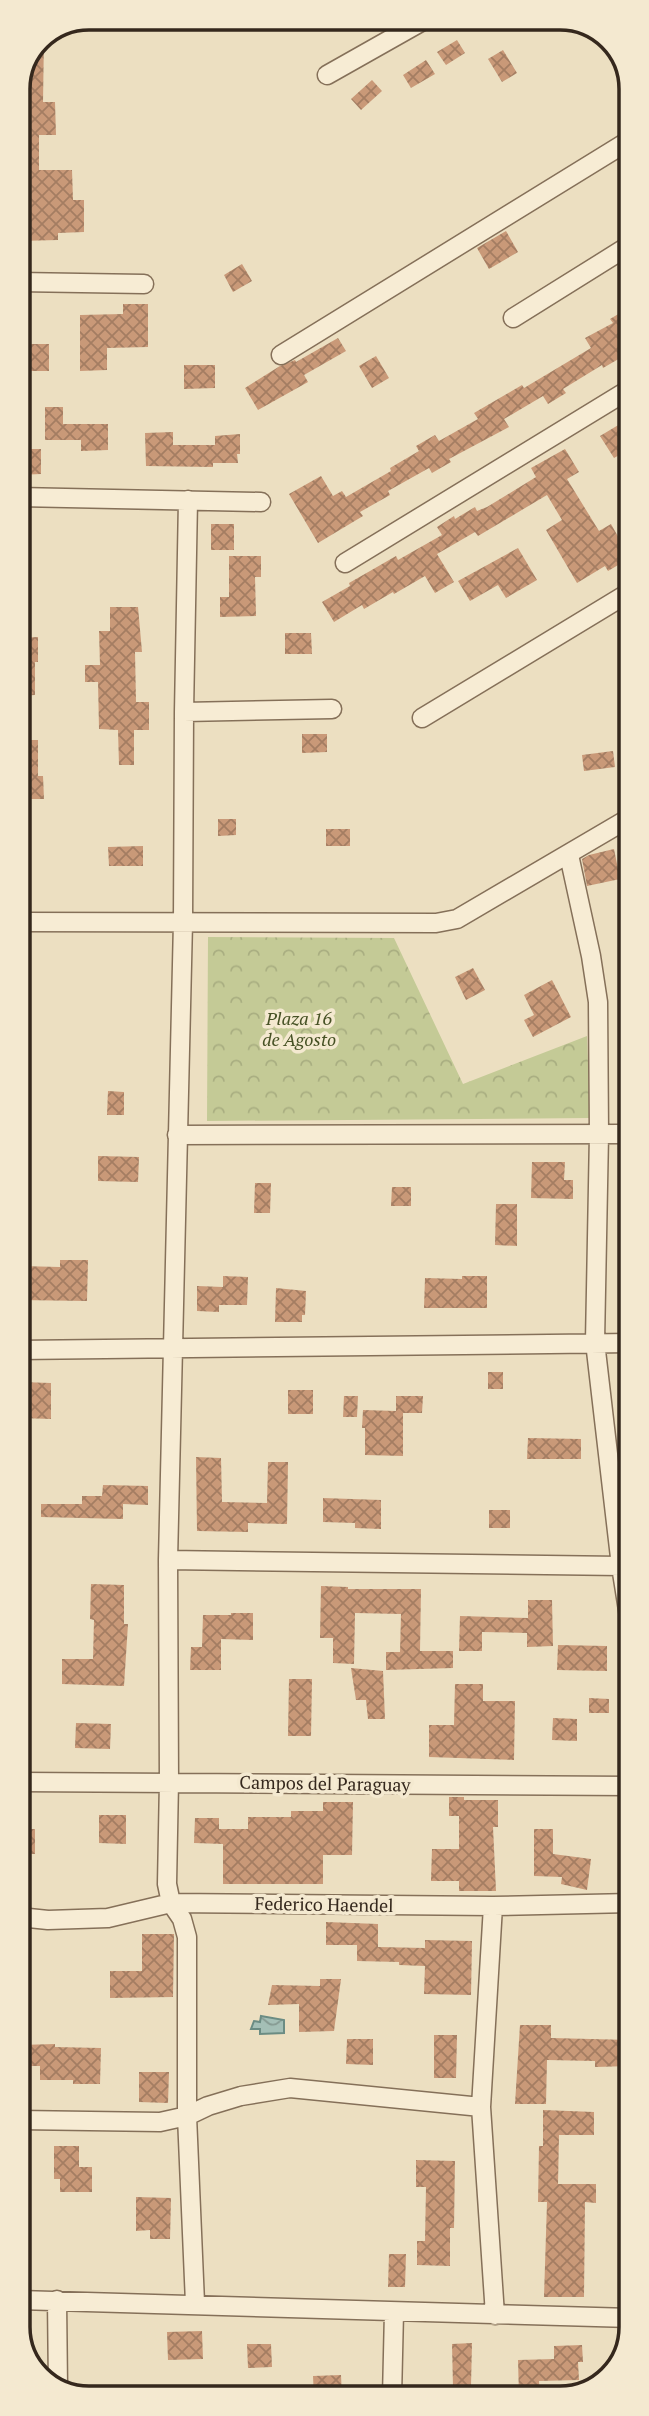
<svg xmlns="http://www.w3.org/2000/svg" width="649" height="2416" font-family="'PT Serif',serif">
<defs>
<pattern id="forest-crowns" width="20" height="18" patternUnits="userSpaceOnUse" patternTransform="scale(1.75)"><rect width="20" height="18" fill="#c4ca96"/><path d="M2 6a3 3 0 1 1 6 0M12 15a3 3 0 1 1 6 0" fill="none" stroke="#a9ae81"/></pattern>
<pattern id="water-waves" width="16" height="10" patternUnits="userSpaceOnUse" patternTransform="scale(1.75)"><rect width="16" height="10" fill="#a4bfb6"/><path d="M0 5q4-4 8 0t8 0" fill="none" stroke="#869b93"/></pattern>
<pattern id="building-cross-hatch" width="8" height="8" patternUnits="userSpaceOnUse" patternTransform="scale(1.75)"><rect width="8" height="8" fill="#c99978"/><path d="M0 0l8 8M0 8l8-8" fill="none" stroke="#a47d62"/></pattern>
</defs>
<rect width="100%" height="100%" fill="#ecdfc1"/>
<path fill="url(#forest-crowns)" d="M208 937 394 938 463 1084 587 1036 590 1118 207 1121Z"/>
<path fill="url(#water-waves)" stroke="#6b8c83" stroke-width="2" d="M261 2016 284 2020V2033L260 2034V2029H251L254 2021 260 2022Z"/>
<path fill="url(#building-cross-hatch)" d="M44 36 43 102H55L56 135H39V170H72L73 200H84V232L58 233V240L18 241V88L39 38Z
M457 40 465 53 446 65 437 52Z
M503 50 517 73 502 82 488 59Z
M426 60 435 74 411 88 403 75Z
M372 80 382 91 361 110 351 99Z
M506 231 518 252 489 269 477 248Z
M242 264 252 281 233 292 224 275Z
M123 304H148V347L107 348V370L80 371V315L123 314Z
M630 307V344L618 351 622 357 603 368 602 365 563 389 566 393 548 404 543 396 504 419 509 427 449 459 451 462 432 473 429 468 388 491 390 495 360 512 363 516 318 543 289 494 321 476 333 496 342 491 346 497 391 471 390 468 419 451 416 446 435 435 439 441 478 419 474 413 522 385 524 388 591 348 585 338 613 323 610 319Z
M338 338 346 351 304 375 308 382 258 410 245 388 280 366 295 360 296 362Z
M18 344H49V371H18Z
M376 356 389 378 372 388 359 366Z
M184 365H215V388L184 389Z
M45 407H63V424H108V450L81 451V440H45Z
M630 418V449L614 458 600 436Z
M173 432V445H215V436L240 434V454H237L238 463H213V467L146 466 145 433Z
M25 449H41V474L18 475V460H26Z
M565 449 579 472 567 479 599 531 611 524 630 558 608 571 605 566 577 583 546 530 562 520 547 495 478 536 475 532 437 554 454 582 435 593 425 576 394 594 393 592 364 609 362 605 334 622 322 602 350 586 349 583 370 571 396 556 398 560 442 535 437 527 454 516 455 519 475 507 477 511 487 507 536 477 531 468Z
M211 524H234V550H211Z
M518 548 537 580 506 598 498 585 470 601 458 581Z
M229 556H261V577H255L256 616 220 617V597H229Z
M110 607H138L142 652H135L136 702H149V730H134V765H119L118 730 99 729 98 682H85V665H100L99 631H110Z
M285 633H311L312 654H285Z
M38 637V662H35V695L18 696V638Z
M302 734H327V752L302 753Z
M18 740H38V776H43L44 799H18Z
M613 751 615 767 584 771 582 755Z
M218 819H236V835L218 836Z
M326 829H350V846H326Z
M143 846V866H109L108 847Z
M614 849 620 879 587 886 582 859 589 855Z
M473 968 485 990 466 1000 455 977Z
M552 980 571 1017 533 1037 524 1020 534 1015 524 995Z
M108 1091 124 1092V1115H107Z
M98 1156 139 1157 138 1182 98 1181Z
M532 1162H565L564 1180H573V1199L531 1198Z
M255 1183H271L270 1213H254Z
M392 1187H411V1206H391Z
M496 1204H517V1246L495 1245Z
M60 1260H88L87 1301 19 1300V1266L60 1267Z
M223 1276 248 1277 247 1305H219V1312L197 1311V1286L223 1287Z
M462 1276H487V1308H424L425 1278 462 1279Z
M276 1288 306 1291 305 1315H302V1322H275Z
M488 1372H503V1389H488Z
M21 1382 51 1383V1419L20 1418Z
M288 1390H313V1414H288Z
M344 1396H358L357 1417H343Z
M396 1396H423L422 1413H403V1456L365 1455V1428H362L363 1410 396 1411Z
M528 1438 581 1439V1459H527Z
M196 1457 221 1458 222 1502 267 1503 268 1462H288L287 1524 248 1523V1532L197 1531Z
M103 1485 148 1486V1505L123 1504V1519L41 1517V1504H82V1496H102Z
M323 1498 381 1500V1529L355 1528V1523L323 1522Z
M489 1510H510V1528H489Z
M91 1584 124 1585V1624H128L124 1686 62 1684V1659H93L94 1620 90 1619Z
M321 1586 348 1587V1589H421L420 1651H453V1668L386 1670V1652H400L401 1614 355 1613 354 1664 333 1663V1638H320Z
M528 1600H552L553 1646 527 1647V1633L482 1632V1651H459L460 1616 528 1618Z
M231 1613H253V1640L221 1639V1670H190L191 1647H202L203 1615H231Z
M558 1645 607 1646V1671L557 1670Z
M351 1668 383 1671 385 1719H368L366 1700H356Z
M289 1679H312L311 1736H288Z
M455 1684H483V1701H515L514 1760 429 1757V1725H454Z
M589 1698 609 1699V1713H589Z
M553 1718 577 1719V1741L552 1740Z
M76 1723 111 1724 110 1749 75 1748Z
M449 1797H464V1800H498V1827H493L496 1891H459V1881H431L432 1849H459V1816H449Z
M323 1802H353L352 1855H323V1884H223V1844L194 1843 195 1818H219V1829H248V1817H291V1811H323Z
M99 1815H126V1844L99 1843Z
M19 1829H35V1854H19Z
M534 1829H553V1854L591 1859 587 1890 561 1884 562 1877 534 1876Z
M326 1922 378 1924V1947L425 1948V1940L472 1941 471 1995 424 1994 425 1966 399 1965V1962L357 1961V1945H326Z
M142 1934H174L173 1997 110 1998V1971H142Z
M320 1979H341L334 2031 299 2032V2004L268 2005 272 1985 320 1986Z
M520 2025H551V2038L631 2040V2066L595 2067V2061L547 2060 546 2104H515Z
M434 2035H457L456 2078H434Z
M347 2039H373V2065L346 2064Z
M55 2044V2047L101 2048 100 2084H73V2080H40V2066H19V2045Z
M139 2072H169L168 2103 139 2102Z
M543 2110 594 2112V2135H559L558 2184H596V2203L585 2202 584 2297H544L547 2202H538L539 2146H543Z
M54 2146H79V2167H92V2192H60V2179H54Z
M416 2160 455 2161 454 2228H450V2266L417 2265V2241H425L426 2187H416Z
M136 2197 171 2198 170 2239H150V2230L136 2231Z
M389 2254H406L405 2287H388Z
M202 2331 203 2359 168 2360 167 2332Z
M472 2343 471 2386 453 2387 452 2344Z
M247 2344H271L272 2367 248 2368Z
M582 2345 583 2362H578L579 2380 539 2381 540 2397H519L518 2360 554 2359V2346Z
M341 2375 342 2397 314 2398 313 2376Z"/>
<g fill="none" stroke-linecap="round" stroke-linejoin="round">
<defs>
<path id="street" d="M327 75 428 18
M18 282 144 284
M513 318 630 245
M281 355 630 140
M18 497 261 502
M188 500 184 712 183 922 168 1560 169 1781 167 1884 171 1903 182 1919 187 1937V2116L195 2303
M345 563 630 389
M184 712 332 709
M422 718 630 592
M569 855 591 956 598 1002 599 1134 595 1342 621 1566 631 1629
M18 922 436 923 457 919 631 817
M177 1135 631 1134
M18 1350 631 1343
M168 1560 621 1566
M19 1782 631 1786
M493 1906 481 2107 495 2315
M19 1917 48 1920 108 1918 171 1903 493 1906 631 1903
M19 2120 160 2122 187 2116 208 2106 241 2096 290 2088 481 2107
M19 2300 631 2318
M57 2300 58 2388
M392 2397 394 2312"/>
</defs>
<use href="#street" stroke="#857059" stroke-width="21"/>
<use href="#street" stroke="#f7ecd4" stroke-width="18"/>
</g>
<g text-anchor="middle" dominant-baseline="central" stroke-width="7" stroke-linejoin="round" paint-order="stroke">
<g font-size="18" font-style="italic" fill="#465124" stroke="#f4e9d0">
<text x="299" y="1018">Plaza 16<tspan x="299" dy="21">de Agosto</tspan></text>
</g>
<g font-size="18" fill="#35281d" stroke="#f4e9d0">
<text transform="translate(325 1783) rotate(1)">Campos del Paraguay</text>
<text transform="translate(324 1904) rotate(1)">Federico Haendel</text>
</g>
</g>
<path d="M0 0H649V2416H0ZM89 30H560A59 59 0 0 1 619 89V2327A59 59 0 0 1 560 2386H89A59 59 0 0 1 30 2327V89A59 59 0 0 1 89 30Z" fill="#f4e9d0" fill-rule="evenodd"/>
<path fill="none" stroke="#35281d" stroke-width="3.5" d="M89 30H560A59 59 0 0 1 619 89V2327A59 59 0 0 1 560 2386H89A59 59 0 0 1 30 2327V89A59 59 0 0 1 89 30Z"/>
</svg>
